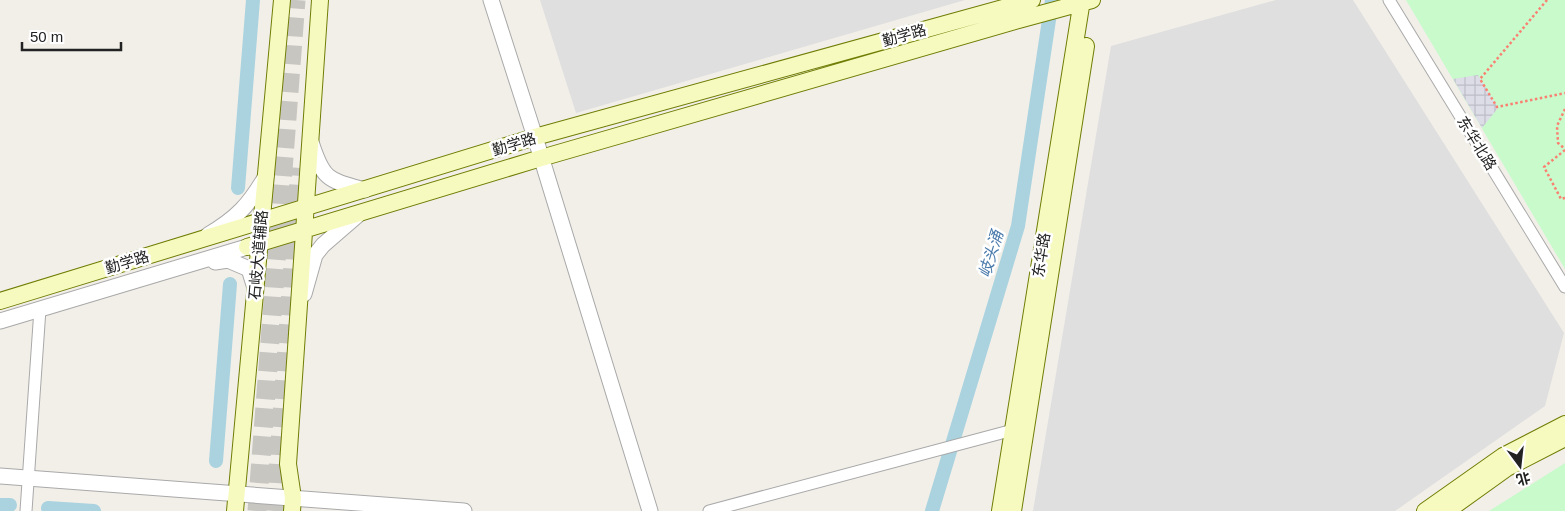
<svg xmlns="http://www.w3.org/2000/svg" width="1565" height="511" font-family="Arial,'Noto Sans SC',sans-serif">
<defs>
<pattern id="plaza-grid" width="8" height="8" patternUnits="userSpaceOnUse" patternTransform="scale(1.25)"><rect width="8" height="8" fill="#dddde8"/><path d="M0 4h8M4 0v8" fill="none" stroke="#bdbdc7"/></pattern>
</defs>
<rect width="100%" height="100%" fill="#f2efe9"/>
<path fill="#e0dfdf" d="M540 0H965L576 113Z
M1276 0H1353L1564 333 1545 406 1395 511H1033L1111 46Z"/>
<path fill="#c8facc" d="M1406 0H1565V269Z
M1565 463V511H1489Z"/>
<path fill="url(#plaza-grid)" d="M1478 75 1498 108 1482 128 1453 79Z"/>
<g fill="none" stroke-linecap="round" stroke-linejoin="round">
<path stroke="#aad3df" stroke-width="14" d="M238 188 253 0
M216 461 230 284
M0 505H10
M48 508 94 511
M932 511 1018 226 1052 0"/>
<path stroke="#c8c6c1" stroke-width="19" stroke-dasharray="19 9" stroke-linecap="butt" d="M257 511 296 0
M275 511 300 168"/>
<defs>
<path id="minor" d="M1389 0 1565 287
M26 511 40 309
M709 511 1013 430"/>
<path id="tertiary" d="M491 0 535 137 650 511
M311 142C323 180 328 180 365 190
M208 235C237 218 249 205 266 176
M215 262 228 260 249 269 255 288
M304 294 315 255 323 245 360 213
M0 321 247 247
M0 476 464 511"/>
<path id="secondary" d="M247 247 541 158 1022 19 1092 0
M0 301 535 137 1032 0
M235 511 282 0
M292 511 293 498 288 464 320 0
M1000 511 1082 0
M1013 511 1086 46
M1425 511 1503 456 1565 424
M1447 511 1507 468 1565 438"/>
</defs>
<use href="#minor" stroke="#a9a9a9" stroke-width="13"/>
<use href="#tertiary" stroke="#a9a9a9" stroke-width="17"/>
<use href="#secondary" stroke="#707d05" stroke-width="18"/>
<path stroke="#fa8072" stroke-width="2.5" stroke-dasharray="2.5 2.5" stroke-linecap="butt" d="M1547 0 1480 79 1497 107 1565 93
M1565 109 1557 126 1558 143 1565 149
M1565 150 1544 167 1561 199 1565 198"/>
<use href="#minor" stroke="#fff" stroke-width="11"/>
<use href="#tertiary" stroke="#fff" stroke-width="15"/>
<use href="#secondary" stroke="#f7fabf" stroke-width="16"/>
</g>
<g text-anchor="middle" dominant-baseline="central" stroke-width="5" stroke-linejoin="round" paint-order="stroke">
<g font-size="15" fill="#222" stroke="#fff">
<text transform="translate(904 35) rotate(-16)">勤学路</text>
<text transform="translate(1477 143) rotate(58)">东华北路</text>
<text transform="translate(514 144) rotate(-17)">勤学路</text>
<text transform="translate(258 255) rotate(-85)">石岐大道辅路</text>
<text transform="translate(1041 255) rotate(-81)">东华路</text>
<text transform="translate(127 262) rotate(-17)">勤学路</text>
</g>
<g font-size="16" font-style="italic" fill="#4a7aab" stroke="#fff">
<text transform="translate(991 254) rotate(-73)">岐头涌</text>
</g>
</g>
<g transform="translate(1520 466) rotate(165)" stroke="#ffffff" stroke-width="4" paint-order="stroke">
<path d="M0-4L9 19L0 12L-9 19Z" fill="#222222"/>
<text y="-8" font-size="14" font-weight="bold" text-anchor="middle" fill="#222222">北</text>
</g>
<path d="M22 42v8h99v-8" fill="none" stroke="#222222" stroke-width="2.5"/>
<text x="30" y="42" font-size="15" fill="#222222" stroke="#ffffff" stroke-width="4" paint-order="stroke">50 m</text>
</svg>
